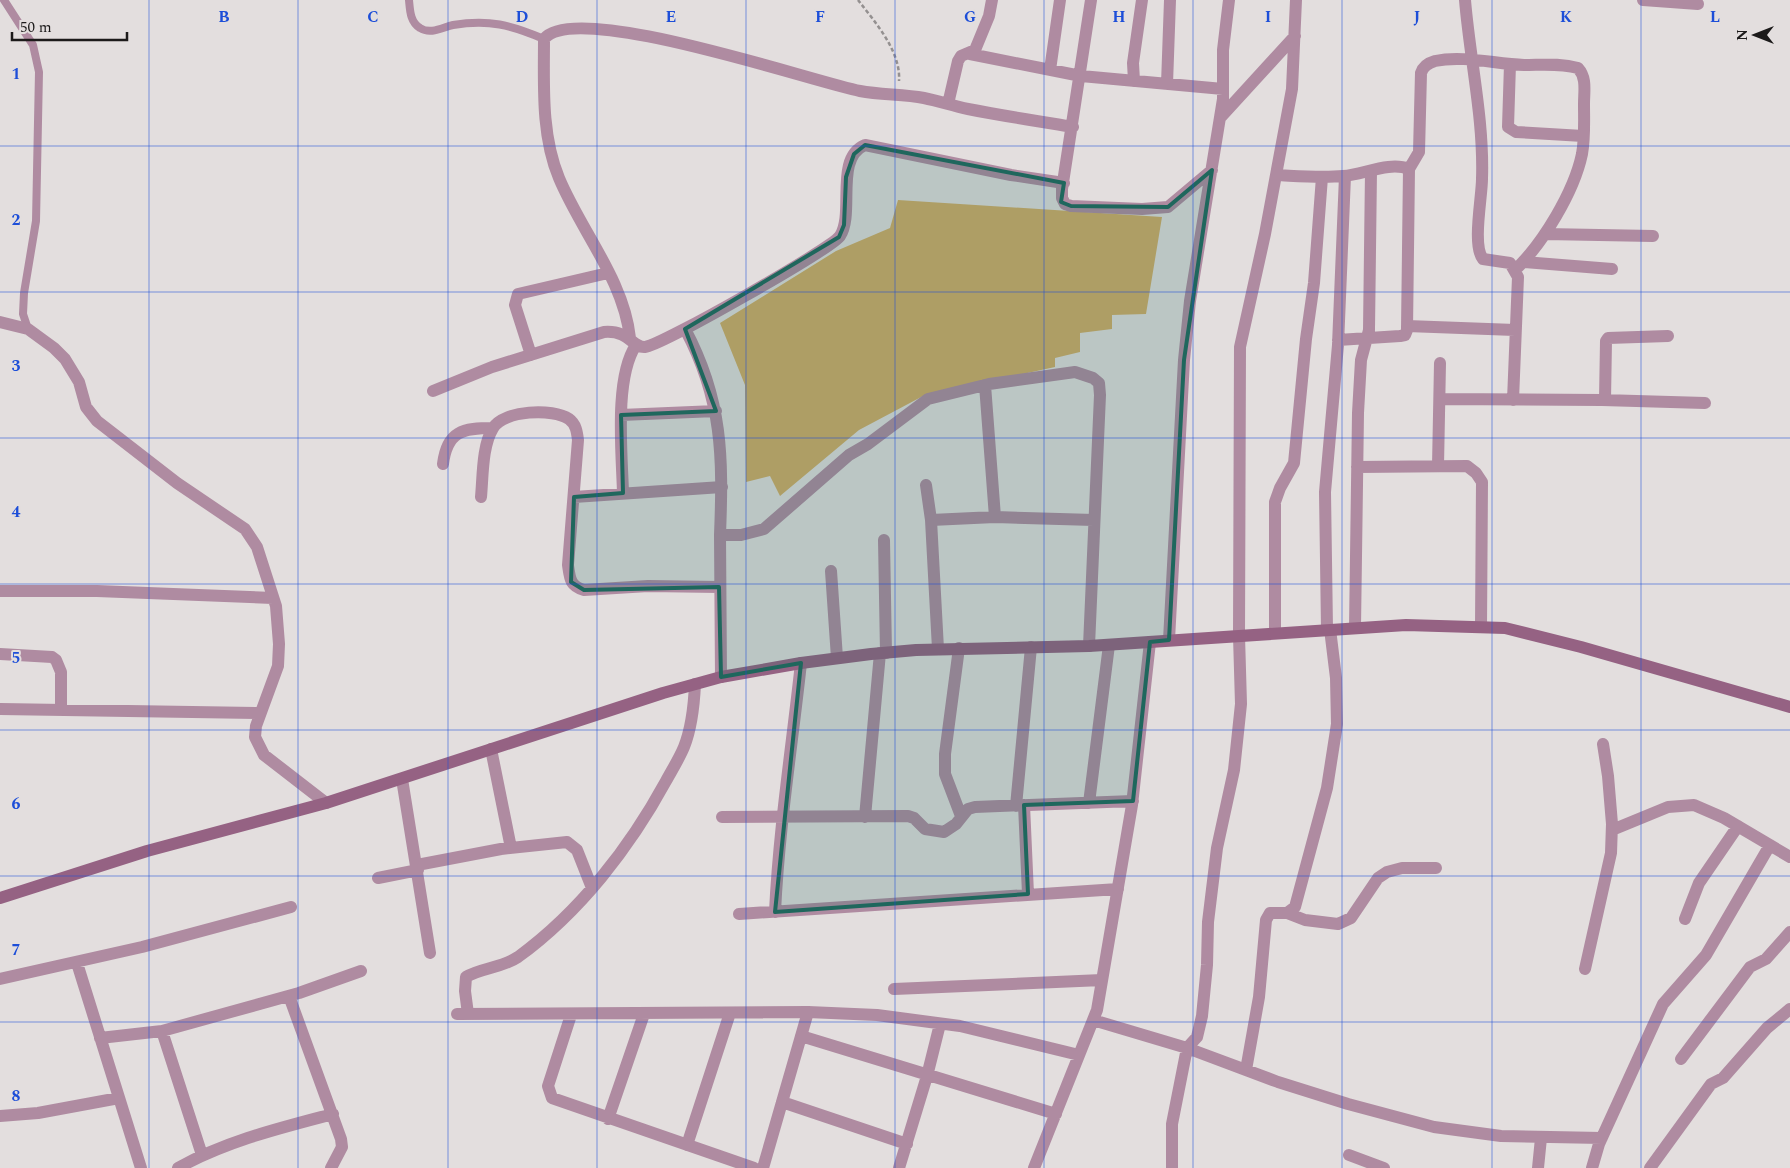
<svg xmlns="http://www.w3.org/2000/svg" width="1790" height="1168" font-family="Spectral,serif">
<rect width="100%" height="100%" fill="#e3dede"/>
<path fill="#d3ac67" d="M898 200 1162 217 1146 314 1112 315V329L1080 333V352L1055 358V367L925 395 859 430 780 496 770 476 746 482 745 385 720 323 836 251 890 228Z"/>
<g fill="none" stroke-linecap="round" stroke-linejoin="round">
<path stroke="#949090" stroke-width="2.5" stroke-dasharray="4 2.5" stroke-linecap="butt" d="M858 0C875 22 901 51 899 81"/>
<path stroke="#af8ba1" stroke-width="8" d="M4 0 33 45 39 72 36 221 24 293 23 314 28 329
M409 0C410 10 410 22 420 28 431 35 443 27 453 25 489 19 511 25 544 39"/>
<path stroke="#af8ba1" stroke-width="12" d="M1091 0 1062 189V198L1065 204 1071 206 1142 209 1168 207 1212 170
M1465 0C1470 60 1484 119 1482 179 1482 197 1472 246 1483 259L1510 263 1518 277 1513 400
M1643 0 1698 4
M970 54 1081 76 1223 89
M1510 64 1508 127 1516 132 1583 136
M1050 70 1060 0
M1134 81 1133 63 1142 0
M1167 84 1170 0
M948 104 958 61 961 56 975 50 989 16 992 0
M1220 118 1295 36
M1409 169 1419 152 1421 73C1423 66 1428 63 1435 61 1463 55 1495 64 1524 65 1542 65 1560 63 1578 68 1587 78 1584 91 1584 104 1584 120 1585 138 1582 154 1574 192 1543 243 1516 269
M1276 175C1298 176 1321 178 1343 176 1363 175 1389 161 1409 169L1407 330 1405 335 1400 336 1338 340
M1545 234 1653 236
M1523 262 1612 269
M0 322 28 329 54 348 65 359 79 382 86 407 97 421 177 483 245 529 257 547 276 606 279 644 278 666 256 726 255 737 264 755 326 803
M1407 326 1515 330
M685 329C723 400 723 458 720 535
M630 338C624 280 581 231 559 178 541 135 544 85 544 39 575 0 810 81 860 91 881 95 903 94 924 98 939 101 953 106 968 109 1003 116 1038 121 1073 127
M531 355 515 305 518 294 608 273
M985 385 995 517
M433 391 492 367 604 332C630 330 632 348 645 347 662 345 831 249 840 236 855 213 834 158 865 145L1011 175 1064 183
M1440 399 1602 400 1705 403
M1605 400 1606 341 1608 338 1668 336
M621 415 716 411
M443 464C447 431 463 428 493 428
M1438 466 1440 363
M1357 467 1467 466 1476 473 1482 482 1481 627
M926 485 931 520 938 649
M623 493C622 454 614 378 636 345
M481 497C483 476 482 446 493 428 504 410 553 408 569 419 576 424 577 432 578 440L568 565C570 579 570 586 584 590L648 586 719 587
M574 497 722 487
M931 520 995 517 1094 520
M884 540 886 653
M831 571 837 658
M0 591H97L273 598
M1355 628 1358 413 1361 360 1369 330 1371 171
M1327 629 1325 492 1338 345 1345 176
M1275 633V502L1280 488 1294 463 1306 339 1314 283 1322 177
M1169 640 1184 360 1190 301 1223 99V50L1229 0
M959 648 945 754V774L961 816
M0 654 52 657 56 660 61 672V709
M721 677 720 535H741L764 529 849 455 868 444 928 399 989 384 1075 372 1093 378 1099 383 1100 395 1089 646
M0 709 260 713
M491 749 511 848
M402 779 430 953
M1089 803 1109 645
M1024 805 1028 894
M1016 806 1031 647
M722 817 908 816 914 818 925 829 944 832 956 824 968 809 975 807 1133 801
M865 817 880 653
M1612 830 1668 807 1694 805 1724 818 1790 857
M417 865 501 849 567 842 577 850 592 888
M378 878 418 870
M775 912C779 828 792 746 801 663
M1287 913 1305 920 1338 924 1351 918 1378 878 1387 872 1402 868H1436
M739 914 1118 889
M1685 919 1699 883 1738 826
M77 963 141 1168
M1585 969 1611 853 1612 824 1608 776 1603 744
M0 979 142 947 291 907
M894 989 1102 980
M289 996 341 1139 342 1147 331 1168
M457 1014 808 1012 877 1015 960 1026 1079 1055
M468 1014 465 991 466 977C481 968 502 968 518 957 580 912 630 847 666 781 672 770 679 759 684 747 692 727 694 706 695 684
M571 1015 548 1086 552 1098 754 1168
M1093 1020 1187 1048 1278 1082 1348 1104 1434 1127 1501 1136 1602 1138
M162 1031 202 1155
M801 1036 1056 1114
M100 1038 162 1031 299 993 361 971
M1681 1059 1750 967 1766 959 1790 932
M1246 1070 1259 997 1266 920 1270 913H1287L1295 907 1327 788 1337 724 1336 678 1330 629
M782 1102 907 1144
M0 1116 38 1113 119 1098
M608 1119 644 1014
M687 1145 730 1013
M1349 1155 1384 1168
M178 1168C226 1141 280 1128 333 1114
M763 1168 808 1012
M899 1168 927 1076 940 1024
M1034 1168 1097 1010 1132 805 1150 642
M1172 1168V1124L1187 1048 1197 1037 1202 1016 1207 965 1208 922 1217 848 1234 770 1241 704 1239 636 1240 347 1265 234 1292 89 1296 0
M1538 1168 1541 1138
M1592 1168 1599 1144 1663 1004 1706 955 1770 845
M1650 1168 1711 1084 1723 1078 1767 1028 1790 1009"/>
<path stroke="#956283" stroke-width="12" d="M0 898 147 851 326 803 663 693 721 677 801 663 871 654 916 650 1089 646 1406 625 1505 628 1581 647 1790 707"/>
</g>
<path fill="#1f675d" fill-opacity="0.2" stroke="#1f675d" stroke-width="4" stroke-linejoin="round" d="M865 145 1064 183 1061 202 1071 206 1168 207 1212 170 1184 360 1169 640 1150 642 1133 801 1024 805 1028 894 775 912 801 663 721 677 719 587 584 590 571 582 574 497 623 493 621 415 716 411 685 329 839 237 844 225 846 177 854 154Z"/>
<path fill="none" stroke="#1d4ed8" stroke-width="1" stroke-opacity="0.55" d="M149 0V1168M298 0V1168M448 0V1168M597 0V1168M746 0V1168M895 0V1168M1044 0V1168M1193 0V1168M1342 0V1168M1492 0V1168M1641 0V1168M0 146H1790M0 292H1790M0 438H1790M0 584H1790M0 730H1790M0 876H1790M0 1022H1790"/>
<g font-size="16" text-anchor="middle" font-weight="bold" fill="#1d4ed8" stroke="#e3dede" stroke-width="4" stroke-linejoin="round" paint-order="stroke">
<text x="224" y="22">B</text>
<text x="373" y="22">C</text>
<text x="522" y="22">D</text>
<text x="671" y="22">E</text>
<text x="820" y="22">F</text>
<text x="970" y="22">G</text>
<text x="1119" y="22">H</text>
<text x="1268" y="22">I</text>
<text x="1417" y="22">J</text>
<text x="1566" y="22">K</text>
<text x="1715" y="22">L</text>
<text x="16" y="79">1</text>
<text x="16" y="225">2</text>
<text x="16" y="371">3</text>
<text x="16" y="517">4</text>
<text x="16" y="663">5</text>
<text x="16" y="809">6</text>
<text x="16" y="955">7</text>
<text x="16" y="1101">8</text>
</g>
<g transform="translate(1755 35) rotate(270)" stroke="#e3dede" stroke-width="4" paint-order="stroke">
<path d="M0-4L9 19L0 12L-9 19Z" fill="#1c1a1a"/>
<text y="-8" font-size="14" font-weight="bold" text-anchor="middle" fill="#1c1a1a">N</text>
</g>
<path d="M12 32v8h115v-8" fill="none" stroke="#1c1a1a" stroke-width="2.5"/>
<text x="20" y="32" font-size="15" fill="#1c1a1a" stroke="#e3dede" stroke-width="4" paint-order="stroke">50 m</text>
</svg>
